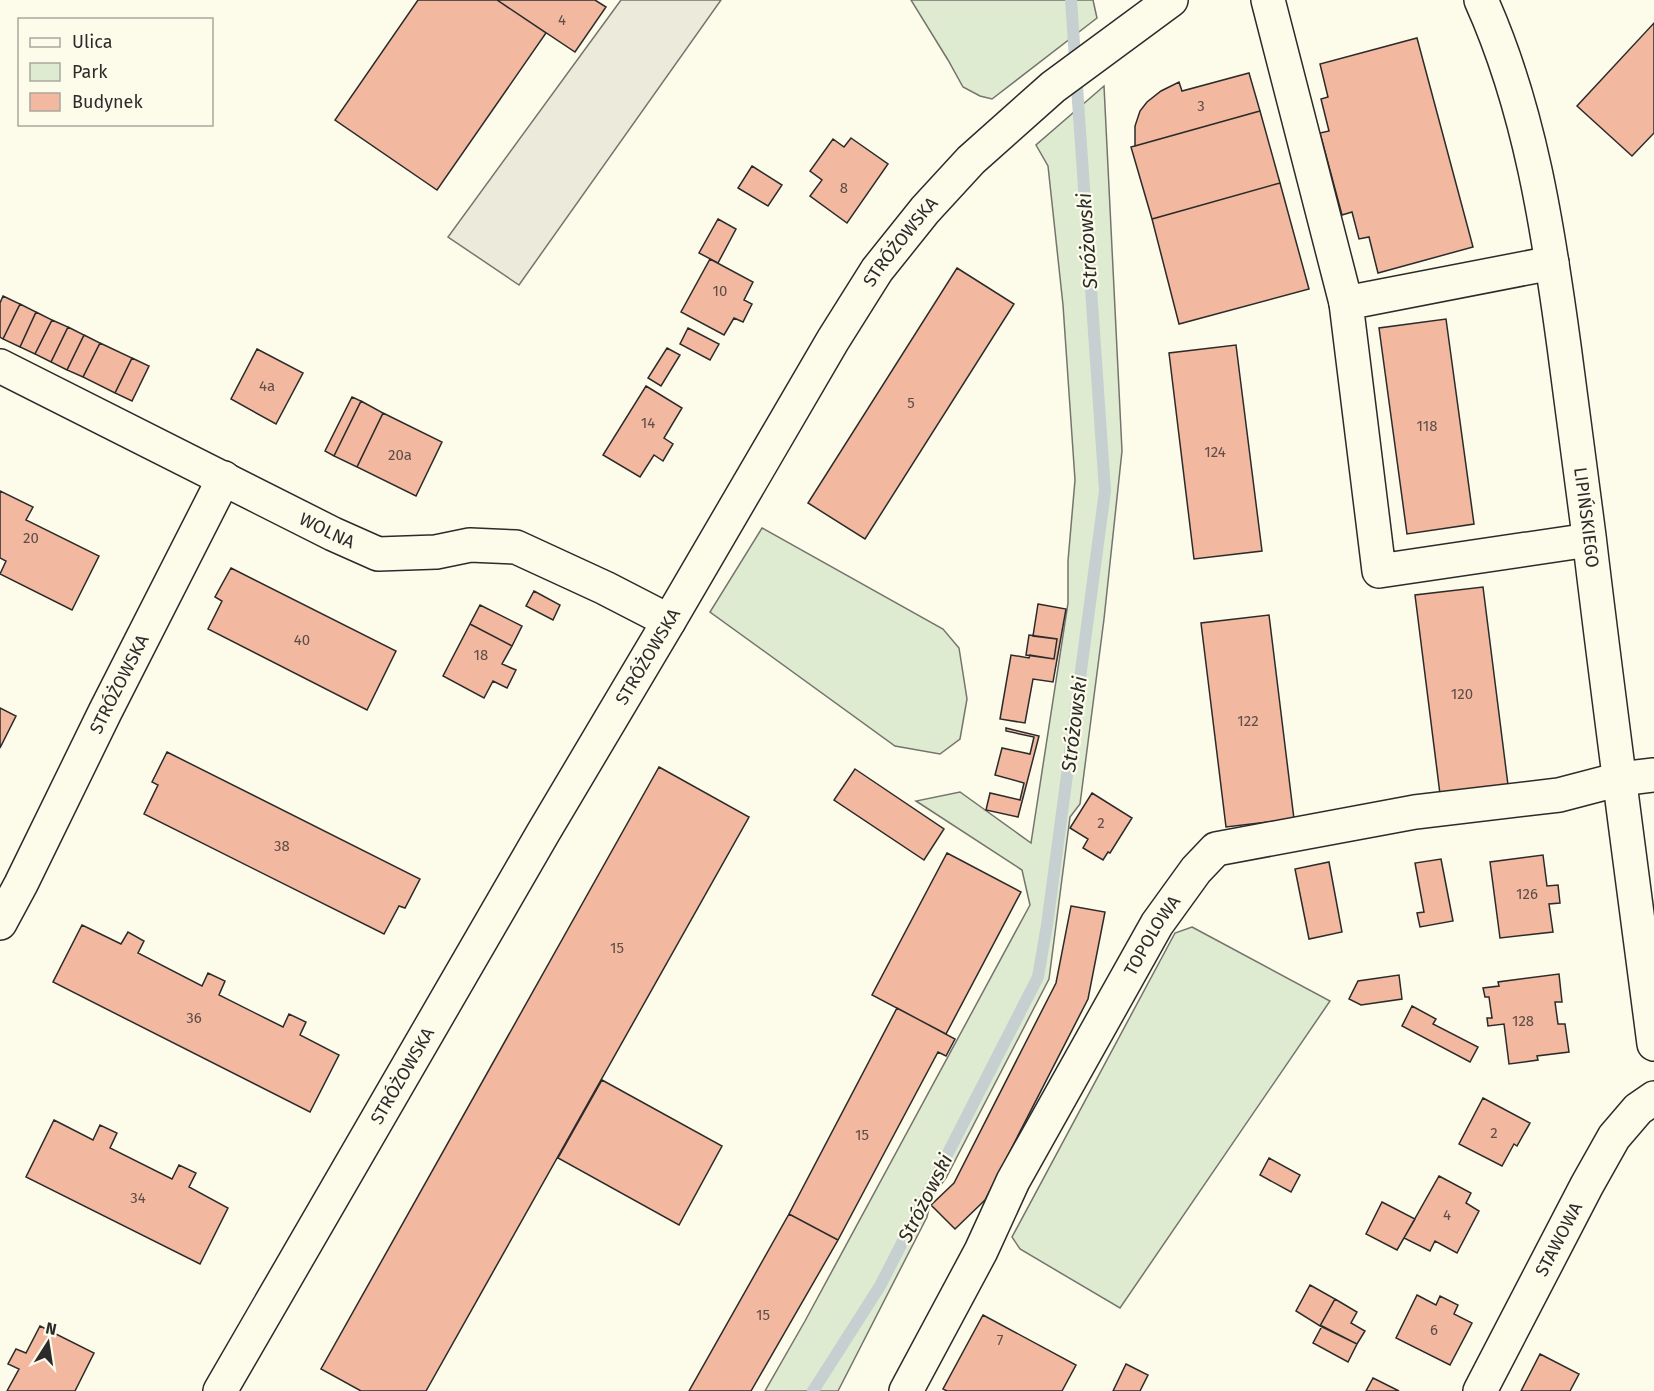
<svg xmlns="http://www.w3.org/2000/svg" width="1654" height="1391" font-family="'Fira Sans',sans-serif">
<rect width="100%" height="100%" fill="#fdfbea"/>
<path fill="#deebd1" stroke="#74746e" stroke-width="1.5" d="M911 0H1093L1097 18 992 99 980 96 963 87 948 60Z
M1104 86 1122 451 1104 619 1080 804 1070 817 1049 979 946 1178 932 1196 927 1217 838 1391H765L805 1321 1030 905 1022 870 916 801 960 792 1031 843 1068 603V561L1075 480 1063 305 1048 166 1036 145Z
M762 528 943 629 959 648 967 699 960 739 940 754 895 746 710 612Z
M1192 927 1330 1001 1120 1308 1020 1249 1012 1237 1175 933Z"/>
<path fill="#eceadb" stroke="#74746e" stroke-width="1.5" d="M621 0H721L519 285 448 237Z"/>
<g fill="none" stroke-linecap="round" stroke-linejoin="round">
<path stroke="#c7d0d0" stroke-width="12" d="M813 1391 880 1286 1038 977 1047 925 1105 491 1071 0"/>
</g>
<path fill="#f2b8a0" stroke="#2b2b2b" stroke-width="1.5" d="M418 0H497L546 33 437 190 335 120Z
M497 0H595L606 7 575 52Z
M1654 23V133L1632 156 1577 106Z
M1417 38 1473 247 1378 273 1369 237 1359 239 1352 212 1342 215 1320 133 1329 131 1321 99 1328 97 1320 64Z
M1249 73 1260 111 1135 146V126L1140 111 1147 102 1161 91 1179 82 1182 91Z
M1260 111 1280 183 1152 219 1131 147Z
M851 138 888 164 847 223 810 196 822 180 810 171 833 139 844 147Z
M752 166 782 185 768 206 738 188Z
M1280 183 1309 289 1179 324 1152 219Z
M718 219 736 229 718 263 699 253Z
M710 259 753 282 744 300 752 304 743 322 734 318 724 335 681 312Z
M957 268 1014 304 865 539 808 503Z
M3 296 20 304 3 339 0 337V303Z
M20 304 36 312 20 347 3 339Z
M36 312 52 320 35 354 20 347Z
M1446 319 1474 524 1407 534 1379 328Z
M52 320 68 327 51 362 35 354Z
M68 327 84 335 67 370 51 362Z
M688 328 719 344 710 360 680 344Z
M84 335 100 343 83 377 67 370Z
M100 343 132 358 115 393 83 377Z
M1236 345 1262 551 1194 559 1169 353Z
M667 348 680 355 661 386 648 378Z
M257 349 303 373 276 424 231 399Z
M132 358 149 366 132 401 115 393Z
M646 386 682 408 664 438 673 444 663 461 654 455 640 477 603 455Z
M352 397 361 401 334 456 325 451Z
M361 401 383 413 357 467 334 456Z
M383 413 442 442 416 496 357 467Z
M0 491 33 507 26 520 99 556 72 610 0 574 6 561 0 558Z
M231 568 396 651 367 710 208 629 222 601 215 597Z
M1483 587 1509 793 1441 802 1415 595Z
M534 591 560 605 553 620 526 606Z
M1038 604 1066 609 1053 682 1033 679 1025 723 1000 719 1011 655 1029 658 1030 655 1054 659 1057 639 1033 636Z
M480 605 522 626 512 646 470 624Z
M1269 615 1294 819 1226 827 1201 623Z
M470 624 512 646 502 664 516 670 507 688 493 681 484 698 443 676Z
M1029 635 1057 639 1054 659 1026 655Z
M0 708 16 716 0 748Z
M1006 728 1039 736 1018 817 986 810 990 793 1020 800 1024 783 995 775 1002 748 1030 754 1034 737 1006 731Z
M167 752 420 879 405 908 399 906 384 934 144 814 158 785 152 782Z
M659 767 749 817 426 1391H361L321 1369Z
M855 769 944 829 924 860 834 800Z
M1092 793 1132 818 1110 853 1108 852 1103 860 1083 848 1088 839 1070 828Z
M947 853 1021 892 946 1034 872 995Z
M1543 855 1547 886 1558 885 1560 903 1549 904 1553 932 1500 938 1490 862Z
M1441 859 1453 921 1420 927 1417 913 1424 912 1415 863Z
M1329 862 1342 932 1309 939 1295 869Z
M1071 906 1105 912 1088 999 985 1200 955 1229 931 1205 954 1183 1056 983Z
M82 925 121 944 128 932 144 941 138 953 202 986 208 973 225 981 219 995 283 1027 289 1014 306 1022 300 1035 339 1055 310 1112 53 982Z
M1559 974 1562 1002H1555L1558 1024H1565L1569 1052 1537 1056 1538 1060 1509 1064 1504 1024 1488 1026 1487 1018H1492L1489 997H1485L1483 988 1499 986 1498 982Z
M1399 975 1402 999 1361 1005 1349 999 1358 981Z
M1412 1006 1436 1019 1433 1024 1478 1047 1470 1062 1402 1026Z
M897 1008 955 1039 946 1056 938 1052 838 1240 789 1214Z
M602 1080 722 1146 679 1225 558 1158Z
M1483 1098 1530 1123 1517 1146 1514 1144 1502 1166 1459 1144Z
M54 1120 93 1140 100 1125 117 1133 110 1148 172 1179 179 1165 196 1173 189 1187 228 1208 200 1264 26 1177Z
M1269 1158 1300 1175 1291 1192 1260 1175Z
M1439 1176 1471 1193 1466 1203 1479 1211 1457 1253 1435 1241 1430 1251 1404 1238Z
M1382 1202 1415 1219 1397 1250 1366 1234Z
M789 1214 838 1240 751 1391H689Z
M1310 1285 1335 1299 1320 1326 1296 1311Z
M1417 1295 1436 1305 1440 1296 1458 1305 1454 1314 1472 1323 1450 1365 1396 1338Z
M1335 1299 1357 1312 1351 1323 1365 1331 1357 1344 1320 1326Z
M983 1315 1076 1365 1062 1391H947L943 1389Z
M40 1326 94 1353 75 1391H7L19 1369 8 1364 16 1349 26 1353Z
M1322 1326 1357 1344 1348 1362 1313 1343Z
M1540 1354 1579 1374 1570 1391H1521Z
M1126 1364 1148 1375 1140 1391H1113Z
M1373 1378 1399 1391H1366Z"/>
<g fill="none" stroke-linecap="round" stroke-linejoin="round">
<defs>
<g id="minor">
<path d="M1268 0 1346 303"/>
<path d="M1552 263 1346 303 1379 571 1589 540"/>
<path id="s1" d="M0 366 333 534 378 554 436 552 470 545 516 547 605 588 669 621"/>
<path id="s2" d="M0 923 21 884 105 712 224 478"/>
<path id="s3" d="M220 1391 543 833 669 621 833 340 877 270 925 210 971 160 1053 87 1171 0"/>
<path id="s4" d="M906 1391 981 1251 1013 1181 1157 924 1196 870 1216 849 1415 812 1559 795 1620 779 1654 775"/>
<path id="s5" d="M1480 1391 1587 1185 1614 1137 1638 1109 1654 1098"/>
</g>
<g id="primary">
<path id="s6" d="M1481 0C1530 109 1548 228 1564 346 1572 409 1581 473 1589 536 1609 705 1632 874 1654 1044"/>
</g>
</defs>
<use href="#minor" stroke="#2b2b2b" stroke-width="36"/>
<use href="#primary" stroke="#2b2b2b" stroke-width="36"/>
<use href="#minor" stroke="#fdfbea" stroke-width="33"/>
<use href="#primary" stroke="#fdfbea" stroke-width="33"/>
</g>
<g text-anchor="middle" dominant-baseline="central" stroke-width="4.5" stroke-linejoin="round" paint-order="stroke">
<g font-size="15" fill="#5d4e48">
<text x="562" y="20">4</text>
<text x="1201" y="106">3</text>
<text x="844" y="188">8</text>
<text x="720" y="291">10</text>
<text x="267" y="386">4a</text>
<text x="911" y="403">5</text>
<text x="648" y="423">14</text>
<text x="1427" y="426">118</text>
<text x="1215" y="452">124</text>
<text x="400" y="455">20a</text>
<text x="31" y="538">20</text>
<text x="302" y="640">40</text>
<text x="481" y="655">18</text>
<text x="1462" y="694">120</text>
<text x="1248" y="721">122</text>
<text x="1101" y="823">2</text>
<text x="282" y="846">38</text>
<text x="1527" y="894">126</text>
<text x="617" y="948">15</text>
<text x="194" y="1018">36</text>
<text x="1523" y="1021">128</text>
<text x="1494" y="1133">2</text>
<text x="862" y="1135">15</text>
<text x="138" y="1198">34</text>
<text x="1447" y="1215">4</text>
<text x="763" y="1315">15</text>
<text x="1434" y="1330">6</text>
<text x="1000" y="1340">7</text>
</g>
<g font-size="18" fill="#2b2b2b" stroke="#fdfbea">
<text stroke="none"><textPath href="#s3" startOffset="1336">STRÓŻOWSKA</textPath></text>
<text stroke="none"><textPath href="#s6" startOffset="530">LIPIŃSKIEGO</textPath></text>
<text stroke="none"><textPath href="#s1" startOffset="366">WOLNA</textPath></text>
<text stroke="none"><textPath href="#s3" startOffset="850">STRÓŻOWSKA</textPath></text>
<text stroke="none"><textPath href="#s2" startOffset="267">STRÓŻOWSKA</textPath></text>
<text stroke="none"><textPath href="#s4" startOffset="518">TOPOLOWA</textPath></text>
<text stroke="none"><textPath href="#s3" startOffset="364">STRÓŻOWSKA</textPath></text>
<text stroke="none"><textPath href="#s5" startOffset="171">STAWOWA</textPath></text>
</g>
<g font-size="20" font-style="italic" fill="#2b2b2b" stroke="#fdfbea">
<text transform="translate(1087 241) rotate(-94)">Stróżowski</text>
<text transform="translate(1074 724) rotate(-83)">Stróżowski</text>
<text transform="translate(925 1198) rotate(-63)">Stróżowski</text>
</g>
</g>
<rect x="18" y="18" width="195" height="108" fill="#fdfbea" stroke="#a9a89e" stroke-width="1.5"/>
<rect x="30" y="38" width="30" height="9" fill="#fdfbea" stroke="#a9a89e" stroke-width="1.5"/>
<text x="72" y="48" font-size="18" fill="#2b2b2b">Ulica</text>
<rect x="30" y="63" width="30" height="18" fill="#deebd1" stroke="#a9a89e" stroke-width="1.5"/>
<text x="72" y="78" font-size="18" fill="#2b2b2b">Park</text>
<rect x="30" y="93" width="30" height="18" fill="#f2b8a0" stroke="#a9a89e" stroke-width="1.5"/>
<text x="72" y="108" font-size="18" fill="#2b2b2b">Budynek</text>
<g transform="translate(48 1343) rotate(12)" stroke="#fdfbea" stroke-width="4.5" paint-order="stroke">
<path d="M0-4.5L10 22L0 15L-10 22Z" fill="#2b2b2b"/>
<text y="-9" font-size="16" font-weight="bold" text-anchor="middle" fill="#2b2b2b">N</text>
</g>
</svg>
